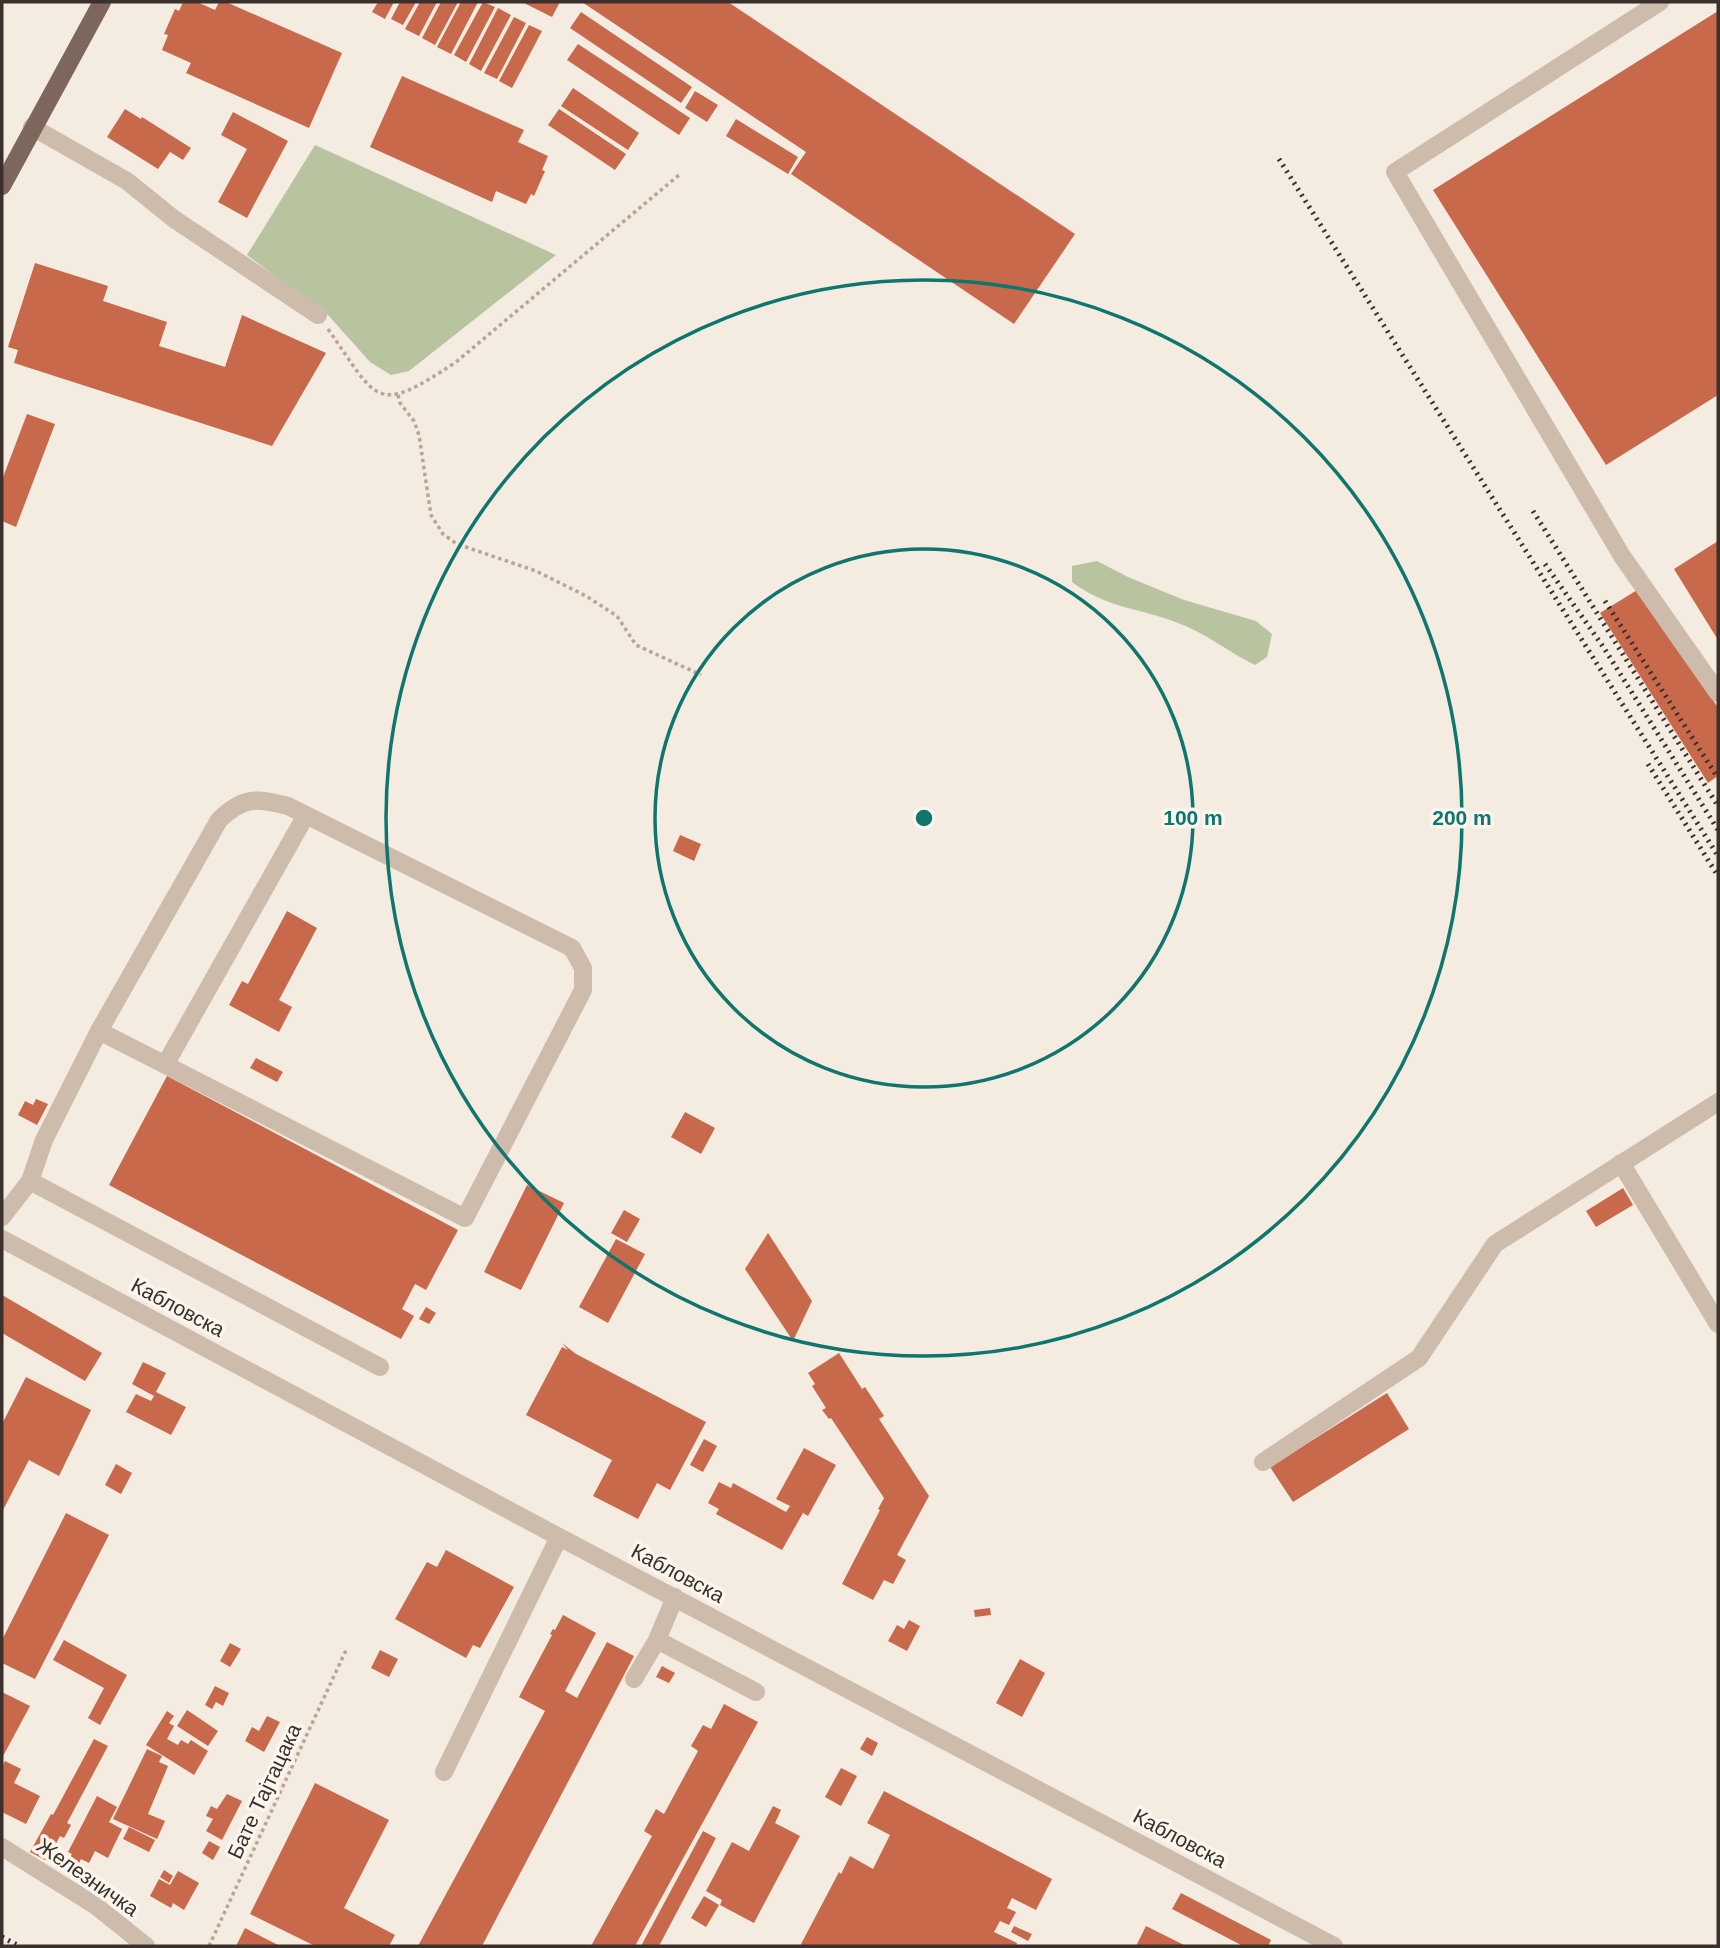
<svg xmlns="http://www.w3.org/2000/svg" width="1720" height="1948" font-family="Arial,sans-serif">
<rect width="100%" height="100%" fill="#f4ebe1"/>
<path fill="#b8c4a0" d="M315 145 556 255 409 371 391 375 370 362 328 315 247 255Z
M1097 561 1128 577 1184 600 1256 621 1272 634 1267 657 1255 665C1230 653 1204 632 1178 623 1140 608 1106 608 1072 582V566Z"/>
<path fill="#c8694b" d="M183 2H197L215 10 219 2H226L342 53 309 128 186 73 191 63 162 50 168 35 164 34 175 9 179 11Z
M378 2H394L385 19 372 12Z
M400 2H416L403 25 391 19Z
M420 2H437L419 36 405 29Z
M441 2H458L435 45 422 38Z
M461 2H478L451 54 437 47Z
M483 2 495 7 466 62 454 55Z
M522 2H560L552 17Z
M582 2H728L1075 234 1014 324 791 174 806 152Z
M498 8 511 15 481 71 469 64Z
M1718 11V395L1606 465 1433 190Z
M581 12 692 87 681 103 570 28Z
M514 17 526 23 497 79 484 73Z
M529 25 542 31 512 88 499 81Z
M578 44 690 118 679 135 567 60Z
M402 76 524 130 518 142 548 156 542 170 545 171 534 196 531 194 526 204 496 191 492 202 370 147Z
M573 88 639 133 628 150 561 106Z
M695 91 718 105 707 122 685 108Z
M125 109 141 119 142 117 191 148 183 160 170 152 158 169 107 137Z
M559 109 626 154 615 170 548 125Z
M233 112 288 141 247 218 218 202 247 149 221 135Z
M736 119 798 157 788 174 726 136Z
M35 263 108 286 103 301 167 322 159 346 225 367 242 315 326 353 272 446 14 363 18 350 8 347Z
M27 414 55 424 16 527 2 521V480Z
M1718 541V640L1674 569Z
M1642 587 1718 708V776L1708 783 1600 613Z
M680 835 701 844 694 861 673 851Z
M287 911 317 928 279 1000 292 1007 279 1032 229 1005 242 981 248 984Z
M256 1058 283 1072 277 1082 250 1068Z
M167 1076 458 1230 426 1290 415 1284 402 1309 414 1316 401 1339 109 1185Z
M36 1099 48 1104 37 1125 18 1115 25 1101 33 1105Z
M685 1112 715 1128 701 1154 671 1137Z
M527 1185 564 1203 521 1290 484 1272Z
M1623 1188 1633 1205 1596 1227 1586 1211Z
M624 1210 640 1219 627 1242 611 1233Z
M768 1233 812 1301 793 1341 745 1269Z
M616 1239 645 1254 608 1323 579 1307Z
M2 1295 102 1353 85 1381 2 1333Z
M426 1307 436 1313 429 1324 419 1319Z
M562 1343 576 1354 706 1422 670 1490 657 1483 638 1519 593 1496 612 1460 526 1415 562 1347 568 1350Z
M839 1353 862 1389 865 1387 884 1416 879 1419 929 1496 897 1555 906 1560 893 1584 884 1580 873 1600 842 1584 880 1510 878 1509 884 1498 831 1418 829 1419 822 1410 826 1408 812 1386 815 1384 808 1373Z
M143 1362 166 1373 156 1392 186 1407 171 1435 126 1412 136 1394 151 1401 154 1396 132 1384Z
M26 1377 91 1410 59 1476 29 1460 2 1512V1424Z
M1387 1393 1409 1429 1293 1502 1270 1467Z
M704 1439 717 1446 703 1472 690 1465Z
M804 1448 836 1465 808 1516 803 1513 782 1550 716 1514 719 1509 708 1503 719 1482 731 1488 733 1483 786 1512 790 1506 776 1499Z
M116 1464 132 1473 121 1494 105 1485Z
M66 1513 109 1535 35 1679 2 1663V1640Z
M446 1550 514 1587 480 1648 473 1645 466 1658 395 1619 427 1562 437 1567Z
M990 1608 991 1615 975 1617 974 1610Z
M563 1615 596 1633 565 1691 577 1698 607 1642 634 1656 482 1946H418L545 1711 519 1697 552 1635 550 1634 553 1629 555 1630Z
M909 1620 920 1626 907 1651 888 1641 897 1625 904 1629Z
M64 1640 127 1675 100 1725 88 1718 104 1688 53 1660Z
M230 1643 241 1649 230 1667 220 1661Z
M380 1650 398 1659 389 1677 371 1668Z
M1020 1659 1045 1673 1022 1717 996 1703Z
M662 1666 675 1673 669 1683 656 1677Z
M215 1686 229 1693 223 1706 216 1702 212 1709 205 1705Z
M2 1692 30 1706 2 1758Z
M724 1704 758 1722 635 1946H591L652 1836 644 1831 656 1809 664 1814 698 1751 691 1746 703 1725 711 1729Z
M187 1710 218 1731 208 1746 177 1726Z
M167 1711 174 1716 169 1723 174 1726 167 1739 178 1745 181 1740 188 1744 191 1740 208 1751 194 1775 146 1745Z
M267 1716 280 1722 264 1752 245 1741 252 1727 259 1731Z
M867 1737 878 1743 872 1756 860 1749Z
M94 1739 108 1746 67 1823 71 1825 64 1838 60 1836 47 1861 30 1852 51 1814 53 1815Z
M147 1749 162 1756 159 1762 168 1766 148 1814 165 1821 157 1839 113 1819Z
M5 1761 21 1769 14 1783 40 1796 26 1824 2 1812V1767Z
M841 1768 857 1776 841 1806 825 1797Z
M315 1783 389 1820 344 1908 395 1935 389 1946H315L250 1914Z
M884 1791 1052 1879 1036 1910 1012 1898 1007 1908 1016 1912 1009 1925 1000 1921 994 1932 1017 1943 1016 1946H800L839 1872 841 1874 850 1856 873 1869 890 1835 867 1823Z
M227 1794 242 1801 222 1840 206 1831 213 1819 206 1816 211 1806 217 1809Z
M97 1796 117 1807 109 1822 122 1829 108 1858 95 1851 89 1863 81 1859 74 1873 64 1868 72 1854 68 1852Z
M773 1806 781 1810 775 1823 800 1836 754 1923 720 1905 722 1900 706 1891 732 1842 749 1851Z
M129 1827 155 1840 149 1852 123 1839Z
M703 1831 716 1838 659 1946H641Z
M209 1841 220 1847 213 1860 202 1853Z
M164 1870 173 1876 169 1883 160 1877Z
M178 1871 199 1883 184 1910 173 1903 171 1908 150 1896 159 1879 170 1885Z
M1181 1893 1271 1940 1268 1946H1243L1172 1909Z
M704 1896 719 1905 706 1927 691 1918Z
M1014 1926 1032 1934 1028 1941 1011 1932Z
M1146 1926 1186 1946H1136Z
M245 1928 280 1946H236Z"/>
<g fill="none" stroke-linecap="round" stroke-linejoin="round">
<path stroke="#b9a596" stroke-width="3.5" stroke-dasharray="3.5 3.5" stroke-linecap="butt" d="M328 329C379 402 375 416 456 362L679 175
M398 395 400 403 414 421 419 435 431 515 443 534 457 544 536 571 586 596 617 616 636 645 701 675
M209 1946 347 1648"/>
<path stroke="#cdbbac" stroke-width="18" d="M1660 2 1395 172 1622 556 1718 693
M32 127 127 181 174 219 318 315
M165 1065 306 815
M1621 1163 1718 1324
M30 1181 380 1367
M2 1217 30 1181 44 1140 99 1031 219 820C244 796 256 798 288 806L572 948 583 968V990L465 1218 99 1031
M2 1239 559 1537 1334 1946
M1263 1462 1419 1358 1495 1244 1718 1102
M657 1640 756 1692
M634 1679 657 1640 675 1597
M444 1772 559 1537
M2 1847 96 1906 146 1946"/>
<path stroke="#7d675c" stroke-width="18" d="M2 186 102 2"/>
<path stroke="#3b302b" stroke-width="5" stroke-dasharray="2 5" stroke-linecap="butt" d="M1279 159 1718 856
M1533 511 1718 806
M1545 564 1604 648 1718 830
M1605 601 1718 778
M1648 764 1718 876
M2 1937 19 1946"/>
</g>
<g fill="none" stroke="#0f766e" stroke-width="3.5">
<circle cx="924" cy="818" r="269"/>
<circle cx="924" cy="818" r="538"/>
</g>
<g text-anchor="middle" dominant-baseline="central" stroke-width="7" stroke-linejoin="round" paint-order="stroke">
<g font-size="21" fill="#3b302b" stroke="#fbf5ee">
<text transform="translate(178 1307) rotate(28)">Кабловска</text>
<text transform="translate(678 1573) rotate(28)">Кабловска</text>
<text transform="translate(264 1791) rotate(-65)">Бате Тајтацака</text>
<text transform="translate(1180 1838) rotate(28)">Кабловска</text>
<text transform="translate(88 1877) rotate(35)">Железничка</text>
</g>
</g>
<circle cx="924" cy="818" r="10" fill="#0f766e" stroke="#fbf5ee" stroke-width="3.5"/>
<g font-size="21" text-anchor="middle" font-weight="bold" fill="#0f766e" stroke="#fbf5ee" stroke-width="7" stroke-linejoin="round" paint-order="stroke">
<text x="1193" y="825">100 m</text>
<text x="1462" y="825">200 m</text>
</g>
<rect width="1720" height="1948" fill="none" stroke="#3b302b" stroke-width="7"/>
</svg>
